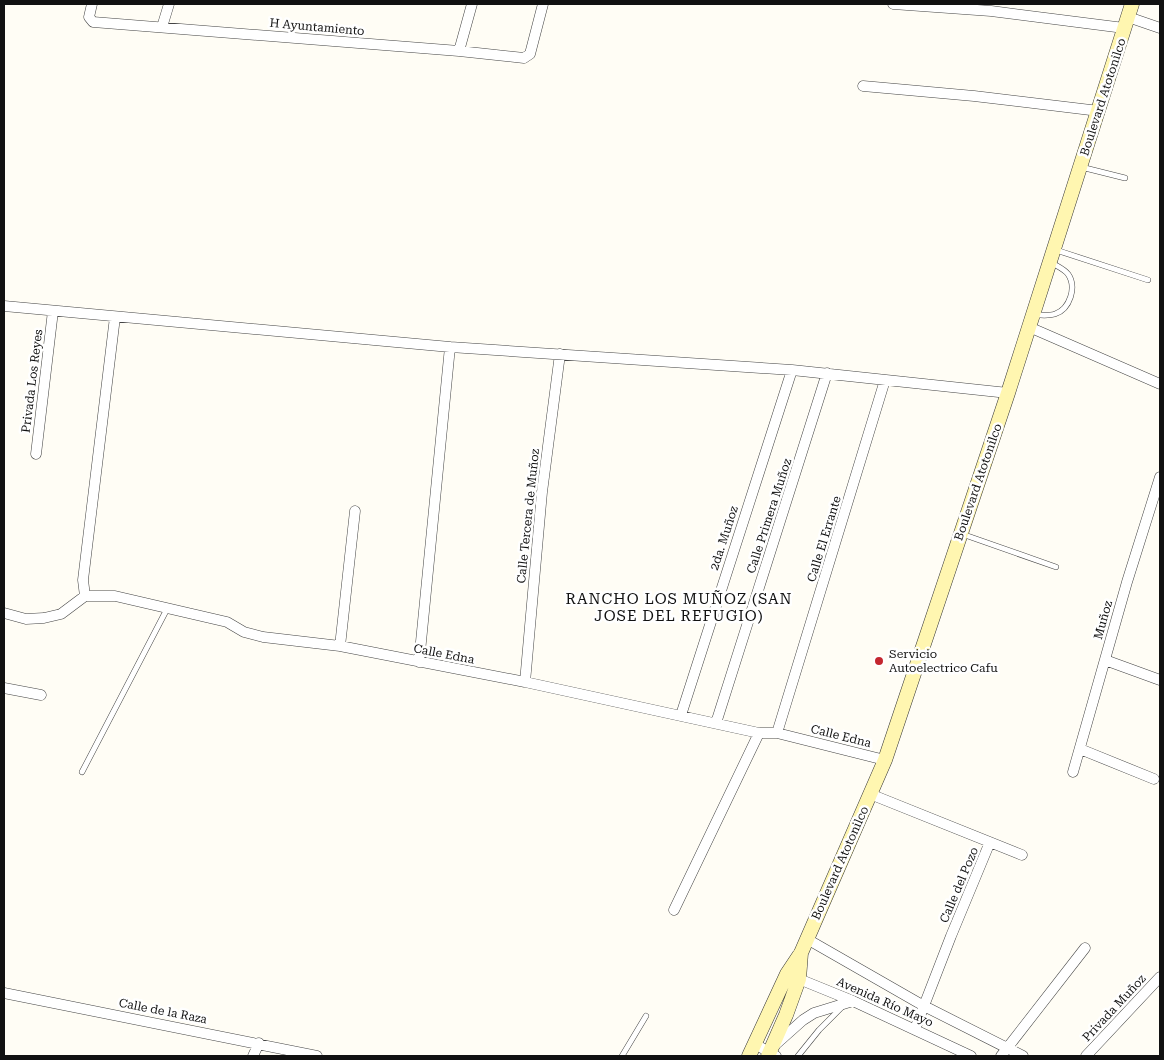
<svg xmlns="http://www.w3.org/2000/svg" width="1164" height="1060" font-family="'Roboto Serif',serif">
<rect width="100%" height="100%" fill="#fffdf5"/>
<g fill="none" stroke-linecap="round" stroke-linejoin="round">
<defs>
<path id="lane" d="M1081 167 1125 178
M1056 250 1148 280
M1036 315C1042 315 1049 316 1055 314 1070 309 1077 287 1068 274 1064 269 1057 266 1052 263
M962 534 1056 567
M82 772 167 609
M622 1056 646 1016
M798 1056 819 1030 843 1006"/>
<path id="street" d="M92 4 89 17 93 22 459 51 524 58 530 54 543 4
M893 4 991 11 1124 28
M1128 17 1160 28
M162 27 169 4
M459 51 472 4
M863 86 974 96 1099 111
M4 306 450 347 792 370 1008 393
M1029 327 1160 384
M36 454 53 311
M85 596 83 580 115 317
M4 613 26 619 44 618 61 614 85 596H115L227 622 244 632 263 637 340 646 525 682 759 733H777L885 760
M340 646 355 511
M1105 660 1160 680
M419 662 450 347
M525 682 542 492 560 354
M4 688 41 695
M681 715 792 370
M716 723 827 373
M777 733 885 380
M1080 749 1154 779
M1073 772 1127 582 1160 477
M870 794 1022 855
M674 910 759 733
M807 939 924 1006 1023 1056
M794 977 853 1001 971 1056
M4 993 317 1056
M915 1029 951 936 990 842
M755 1044 776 1056
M775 1045 803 1020 814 1013 853 1001
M253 1056 259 1043
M1001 1056 1085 948
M1086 1056 1160 977"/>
<path id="secondary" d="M749 1056 787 974 801 953 885 760 1008 393 1132 4
M768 1056 786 1015 799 979 801 953"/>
</defs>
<use href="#lane" stroke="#444" stroke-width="6"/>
<use href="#street" stroke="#444" stroke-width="11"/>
<use href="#secondary" stroke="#333" stroke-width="15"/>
<use href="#lane" stroke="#fff" stroke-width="5"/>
<use href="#street" stroke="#fff" stroke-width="10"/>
<use href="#secondary" stroke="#fff6b0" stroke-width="14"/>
</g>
<circle fill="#c4262e" stroke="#fff" stroke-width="2" cx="879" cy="661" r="5"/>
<g text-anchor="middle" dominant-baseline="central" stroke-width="5" stroke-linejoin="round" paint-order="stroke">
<g font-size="12" fill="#111" stroke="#fff">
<text transform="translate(317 27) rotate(5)">H Ayuntamiento</text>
<text transform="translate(1103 97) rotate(-72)">Boulevard Atotonilco</text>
<text transform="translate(32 381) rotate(-83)">Privada Los Reyes</text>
<text transform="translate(978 482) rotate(-71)">Boulevard Atotonilco</text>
<text transform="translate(528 516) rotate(-84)">Calle Tercera de Muñoz</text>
<text transform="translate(769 516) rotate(-72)">Calle Primera Muñoz</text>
<text transform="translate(724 538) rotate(-72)">2da. Muñoz</text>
<text transform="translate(824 539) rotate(-73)">Calle El Errante</text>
<text transform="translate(1103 620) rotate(-74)">Muñoz</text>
<text transform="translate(444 654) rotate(11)">Calle Edna</text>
<text transform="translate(841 736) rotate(14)">Calle Edna</text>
<text transform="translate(840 863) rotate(-66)">Boulevard Atotonilco</text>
<text transform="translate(959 885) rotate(-67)">Calle del Pozo</text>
<text transform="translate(885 1002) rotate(24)">Avenida Río Mayo</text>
<text transform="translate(1114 1008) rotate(-47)">Privada Muñoz</text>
<text transform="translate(163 1011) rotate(11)">Calle de la Raza</text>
</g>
<g font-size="12" fill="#111" stroke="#fff" text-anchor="start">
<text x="889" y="654">Servicio<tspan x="889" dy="14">Autoelectrico Cafu</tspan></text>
</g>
<g font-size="15" letter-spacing="1" fill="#111" stroke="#fff">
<text x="679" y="599">RANCHO LOS MUÑOZ (SAN<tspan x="679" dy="17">JOSE DEL REFUGIO)</tspan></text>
</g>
</g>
<rect width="1164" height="1060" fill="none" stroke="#111111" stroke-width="10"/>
</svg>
